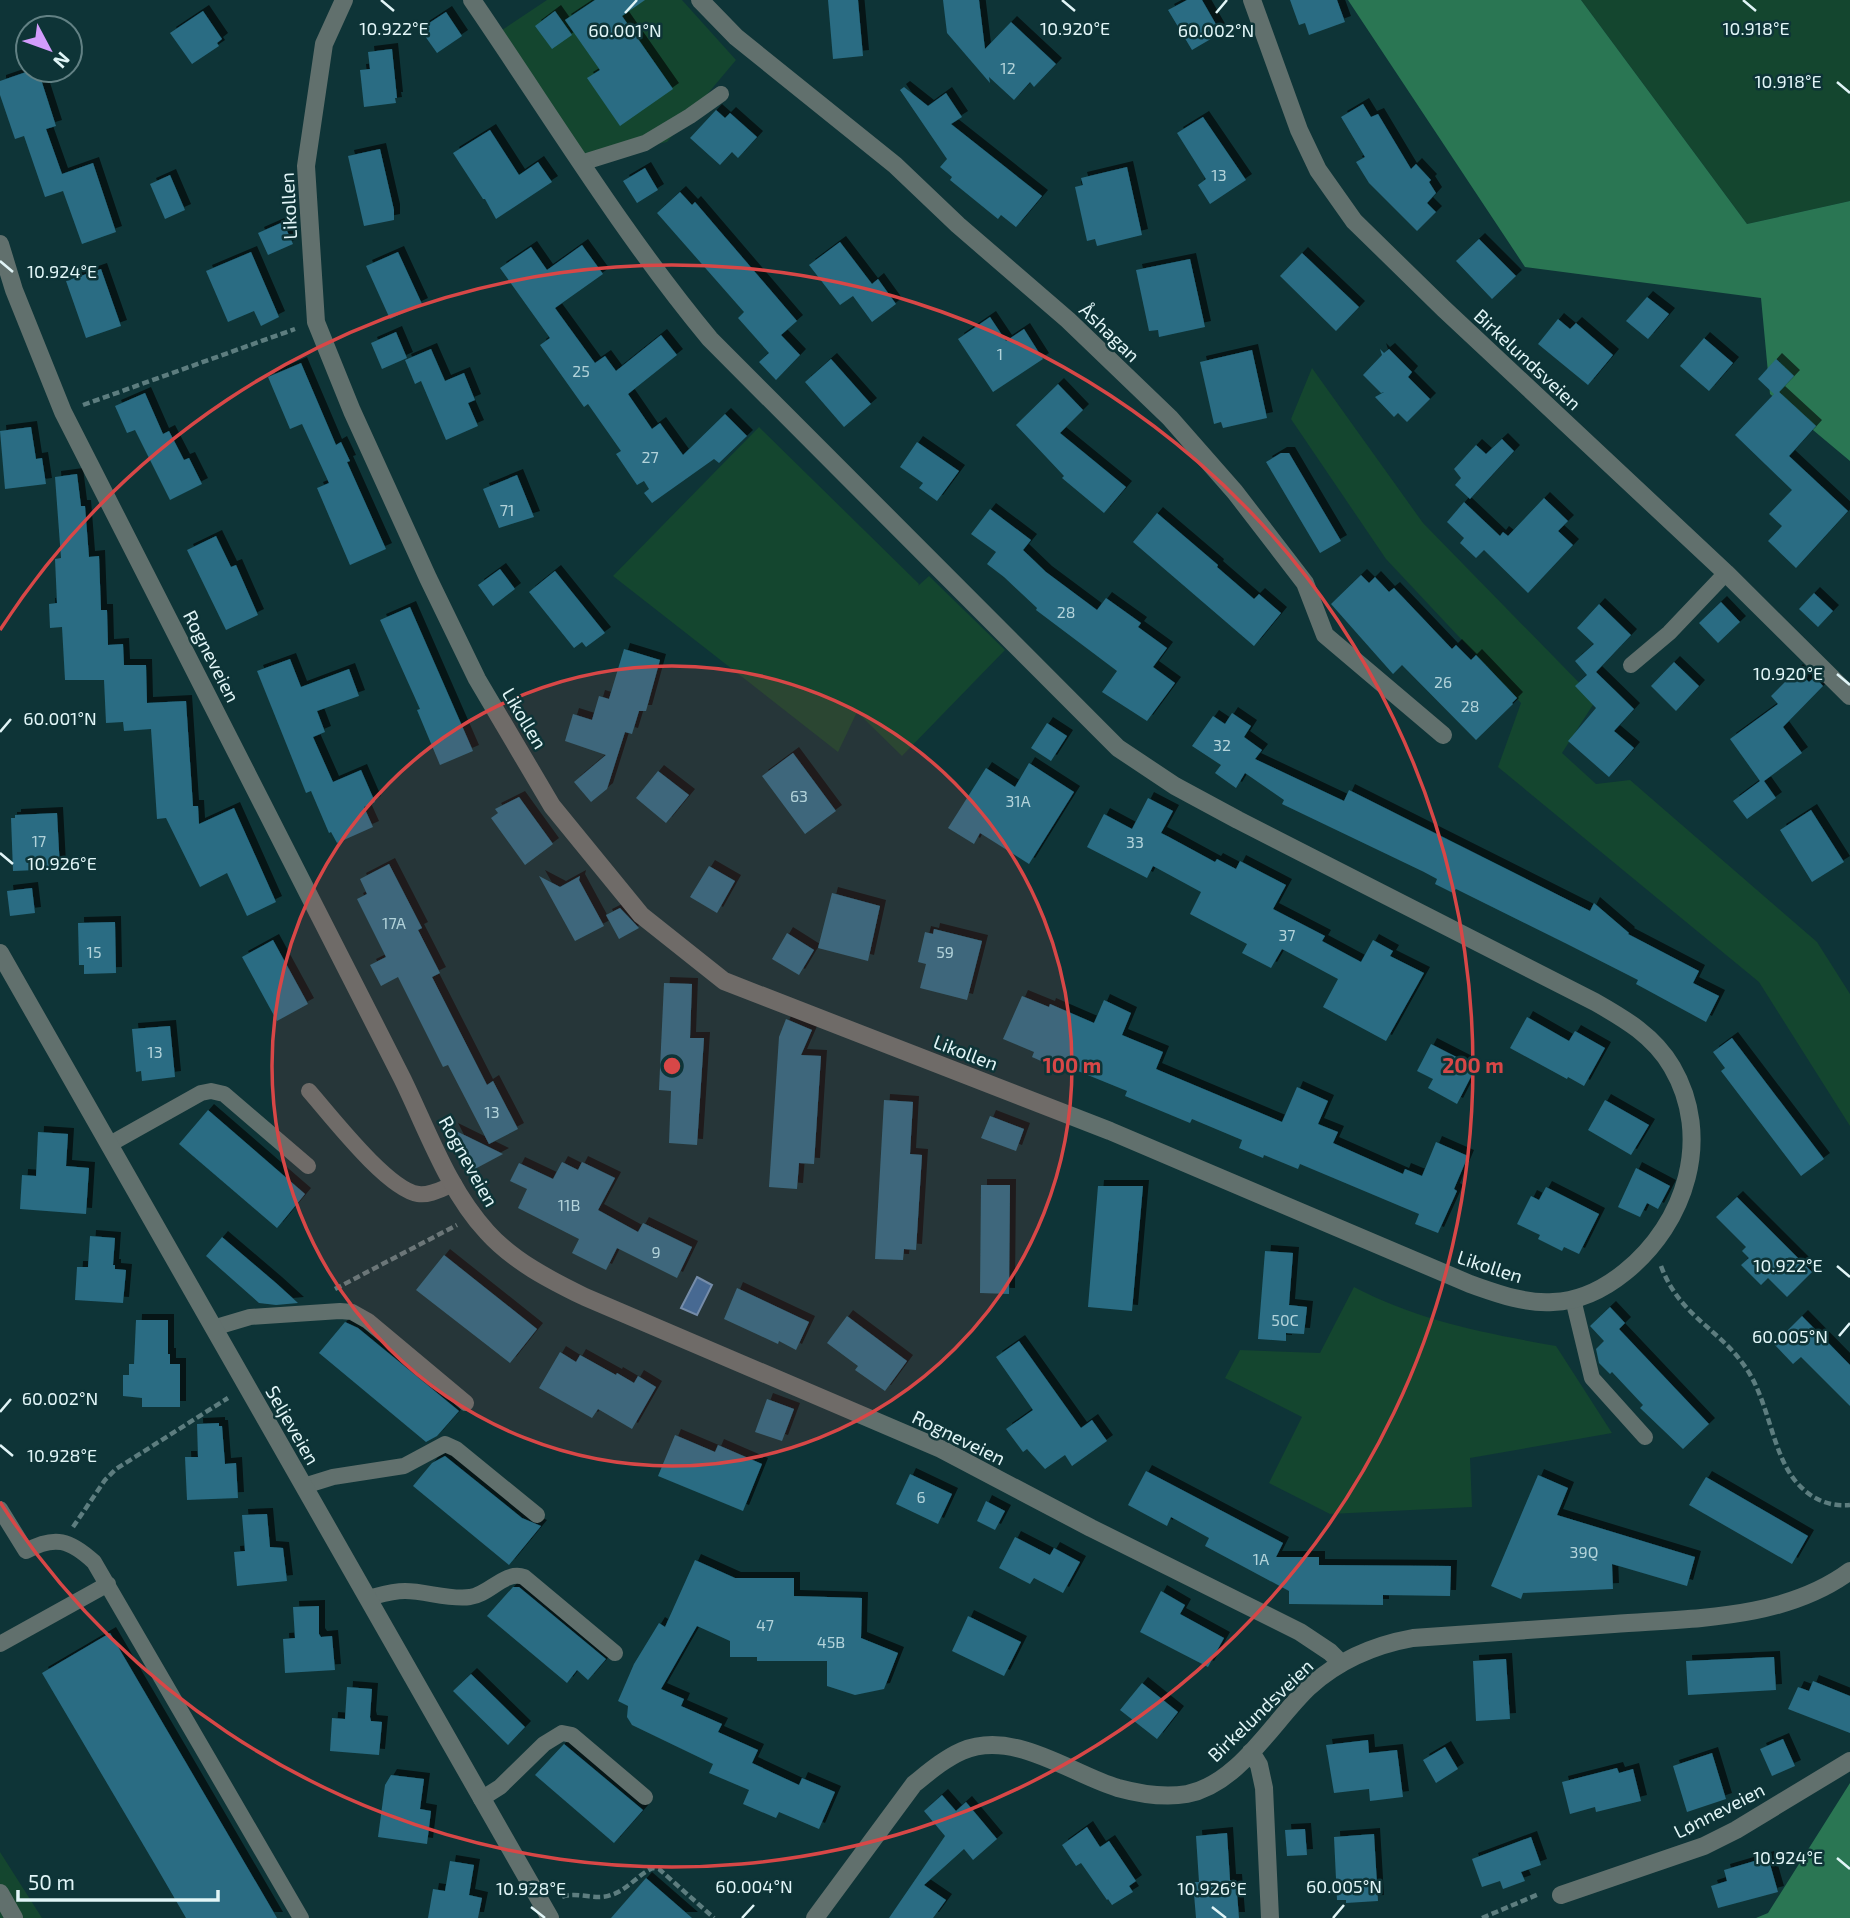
<svg xmlns="http://www.w3.org/2000/svg" width="1850" height="1918" font-family="'Exo 2',sans-serif">
<defs>
<filter id="shadow"><feDropShadow dx="6" dy="-6" stdDeviation="0" flood-color="#0009"/></filter>
</defs>
<rect width="100%" height="100%" fill="#0e3437"/>
<path fill="#14462f" d="M547 0H682L736 60 667 142 580 161 499 32Z
M1581 0H1850V201L1747 224Z
M1312 368 1423 523 1596 700 1562 753 1596 784 1630 780 1817 942 1850 994V1126L1759 982 1498 767 1521 703 1386 559 1291 419Z
M759 427 919 584 918 586 929 576 1005 650 902 756 857 712 838 752 613 576Z
M1354 1287C1419 1321 1484 1333 1556 1346L1612 1433 1470 1458 1472 1507 1330 1514 1269 1483 1302 1417 1225 1378 1240 1350 1320 1353Z
M0 1852 42 1918H0Z"/>
<path fill="#2a7653" d="M1348 0H1581L1747 224 1850 201V461L1770 394 1761 298 1525 267Z
M1850 1783V1918H1756L1768 1913Z"/>
<path fill="#346e9c" stroke="#6896b7" stroke-width="2" d="M697 1277 712 1285 697 1315 681 1308Z"/>
<path fill="#296c83" filter="url(#shadow)" d="M595 0H645L622 16 673 89 620 126 587 78 600 70 565 20Z
M828 0H858L863 56 833 59Z
M943 0H979L985 49 1011 22 1056 64 1034 87 1030 82 1014 100 989 77 990 83 947 33Z
M1187 0H1202L1221 33 1192 50 1168 10Z
M1290 0H1337L1345 22 1309 35 1305 23 1299 25Z
M203 11 222 39 217 43 219 46 192 64 170 33Z
M555 11 572 35 552 49 535 26Z
M446 12 462 36 437 53 420 29Z
M392 49 397 98H395L396 103 364 107 360 70 370 69 368 52Z
M32 70H38L56 126 46 129 62 174 93 163 116 232 82 244 63 191 45 197 24 136 15 139 0 95V81Z
M904 87 928 106 946 93 962 117 951 124 1042 196 1016 227 1001 215 998 219 950 180 952 177 940 167 947 159 900 90Z
M1363 104 1371 117 1378 114 1411 169 1416 164 1431 180 1429 182 1436 193 1427 203 1436 212 1417 231 1369 183 1356 162 1365 157 1341 117Z
M716 110 725 118 730 113 757 137 738 158 732 152 720 165 690 138Z
M1203 117 1246 180 1210 204 1198 185 1206 179 1177 133Z
M490 130 519 175 538 162 552 182 496 219 485 199H483L453 153Z
M380 149 394 210V220L364 226 348 156Z
M1127 167 1142 235 1097 246 1095 239 1087 241 1075 187 1083 185 1081 178Z
M645 168 658 190 637 203 623 181Z
M170 175 185 210 165 219 150 184Z
M680 192 692 205 695 202 797 321 781 335 800 355 776 380 759 362 769 353 738 318 744 312 657 213Z
M283 222 293 244 268 255 258 233Z
M1479 239 1516 276 1492 299 1456 261Z
M840 242 872 284 878 279 896 304 872 322 853 296 840 305 809 265Z
M582 245 603 274 555 308 595 363 605 356 616 371 661 335 677 355 628 394 652 429 660 423 683 455 725 414 747 436 719 463 714 459 652 503 644 493 649 489 644 481 637 485 616 454 621 451 588 404 584 407 540 345 550 338 500 268 531 247 547 270Z
M251 252 279 317 261 326 254 311 228 322 206 271Z
M398 252 422 304 390 319 366 266Z
M1302 253 1359 307 1336 331 1280 276Z
M1190 259 1205 327 1159 337 1158 330 1149 331 1136 270Z
M101 269 121 326 86 338 66 281Z
M1647 297 1669 314 1648 339 1626 321Z
M990 317 1006 341 1024 329 1043 359 993 392 958 339Z
M1558 319 1570 329 1576 323 1613 355 1588 385 1538 344Z
M396 332 407 358 382 369 371 343Z
M1704 338 1733 363 1709 391 1680 366Z
M431 349 445 381 464 373 475 400 468 403 478 426 446 440 421 381 415 384 405 360Z
M1380 349 1384 353 1389 349 1412 372 1408 377 1430 399 1407 422 1398 413 1394 417 1375 397 1384 392 1381 393 1363 375 1382 355Z
M1252 350 1267 418 1223 428 1221 422 1214 424 1200 362Z
M831 359 871 404 844 427 805 382Z
M1776 359 1794 376 1779 392 1816 426 1789 456 1848 511 1796 568 1768 541 1782 526 1769 514 1792 490 1735 435 1774 394 1758 379Z
M301 363 336 445 341 442 350 461 347 462 386 549 350 565 317 488 329 483 302 424 290 429 268 377Z
M1058 384 1083 410 1060 433 1126 487 1104 513 1062 478 1064 476 1016 425Z
M145 393 163 434 169 431 184 460 189 458 202 484 170 500 135 430 127 433 115 406Z
M31 427 36 459 42 458 46 484 5 489 0 431Z
M1502 439 1514 451 1470 499 1455 485 1461 478 1454 469 1476 445 1486 454Z
M917 442 959 471 937 501 919 488 923 483 900 467Z
M1281 453H1289L1341 541 1320 553 1266 462Z
M77 474 81 506H85L89 557 99 556 101 610H107L108 645 123 644 124 665H146L147 703 186 701 193 806H198L199 824 234 808 276 902 247 916 227 873 200 887 166 818 157 819 151 729 124 731 123 722 106 723 104 680H65L62 627 50 628 49 604 57 603 55 559 61 558 55 477Z
M517 475 534 517 499 528 483 489Z
M1544 498 1568 521 1558 531 1573 545 1528 593 1484 550 1476 558 1460 543 1464 538 1447 522 1464 502 1500 536 1503 532 1508 536Z
M990 509 1031 540 1023 550 1046 572 1097 610 1106 598 1141 623 1138 627 1167 648 1153 667 1175 683 1147 721 1102 692 1117 671 1036 610 1037 608 1004 577 987 564 996 552 971 534Z
M1157 513 1218 565 1217 567 1254 599 1259 594 1281 613 1254 646 1133 542Z
M216 536 231 567 236 565 258 615 226 630 187 550Z
M500 569 515 589 493 606 478 585Z
M555 571 605 633 586 647 582 642 574 648 529 592Z
M1361 575 1369 583 1375 577 1389 592 1394 588 1452 649 1456 645 1471 660 1476 655 1517 698 1512 703 1513 704 1476 740 1402 665 1393 674 1331 604Z
M1814 593 1833 611 1818 627 1799 609Z
M1721 602 1740 622 1718 643 1699 623Z
M1599 604 1631 635 1596 672 1634 709 1614 731 1634 748 1609 777 1568 741 1596 708 1575 686 1587 675 1575 661 1594 644 1577 628Z
M410 607 473 751 440 765 417 710 420 709 380 620Z
M624 649 660 660 646 711H639L632 734 625 732 607 789 591 802 574 782 606 755 565 741 573 714 592 720 599 696 609 699Z
M290 659 301 687 349 669 359 696 317 711 325 732 313 737 333 782 361 770 375 802 364 807 373 827 337 843 331 832 329 833 311 791 306 793 257 671Z
M1674 662 1699 686 1676 711 1651 686Z
M1797 670 1809 682 1815 677 1823 686 1783 727 1802 753 1764 781 1776 798 1747 819 1733 801 1760 781 1730 739 1778 704 1771 696Z
M1232 713 1251 726 1244 737 1262 750 1255 759 1344 801 1349 790 1590 911 1594 903 1629 933 1628 934 1699 971 1693 983 1719 996 1706 1022 1636 984 1638 980 1567 944 1456 889 1453 893 1435 884 1437 879 1424 872 1282 804 1284 800 1245 773 1236 788 1215 773 1221 765 1192 746 1213 716 1225 724Z
M1047 723 1067 736 1051 761 1031 748Z
M793 753 836 811 805 834 762 776Z
M1029 763 1074 792 1029 864 980 833 974 844 948 828 986 768 1015 787Z
M658 771 689 795 666 823 636 798Z
M519 797 553 844 525 865 491 818 498 813 495 809Z
M1148 798 1173 811 1161 833 1169 837 1215 862 1217 859 1236 869 1240 861 1286 885 1273 909 1325 936 1322 941 1361 962 1373 940 1393 951 1390 956 1424 973 1386 1041 1323 1007 1338 979 1282 949 1271 968 1242 953 1247 944 1190 914 1201 892 1153 866 1147 878 1087 847 1104 814 1132 829Z
M1811 810 1844 862 1812 882 1780 830Z
M57 813 60 869 13 871 11 818H15V815Z
M389 864 422 928 418 930 440 973 432 977 487 1085 493 1081 518 1129 489 1144 448 1065 443 1067 398 977 381 986 370 965 386 957 357 899 367 894 360 879Z
M709 866 735 881 717 913 690 897Z
M539 876 560 887 580 876 579 880 604 926 575 941Z
M32 888 35 913 10 916 7 891Z
M832 893 880 906 868 961 818 948Z
M620 908 639 928 619 939 606 915Z
M115 922 116 973 84 974V965H79L78 923Z
M934 929 982 941 967 1000 920 988 926 964 918 962 925 932 933 934Z
M787 933 814 950 799 975 772 959Z
M273 940 308 1004 277 1021 242 957Z
M664 983 692 984 690 1038H704L697 1145 669 1143 671 1091 659 1090Z
M1022 996 1049 1007 1050 1004 1094 1023 1104 1000 1131 1013 1122 1035 1163 1052 1156 1069 1282 1122 1297 1087 1328 1101 1318 1124 1338 1132 1333 1143 1403 1174 1405 1169 1422 1176 1436 1142 1468 1156 1454 1189 1457 1191 1438 1233 1415 1224 1419 1214 1300 1164 1298 1169 1264 1155 1263 1158 1239 1148 1242 1140 1192 1119 1190 1123 1125 1096 1127 1091 1068 1067 1066 1072 1032 1057 1034 1052 1003 1039Z
M1527 1017 1569 1041 1575 1031 1605 1048 1584 1086 1568 1077 1567 1079 1510 1048Z
M786 1019 812 1030 801 1055 821 1056 814 1164 799 1163 797 1189 769 1187 779 1037Z
M170 1026 175 1077 142 1081 141 1071 136 1072 132 1029Z
M1732 1038 1824 1159 1801 1176 1721 1071 1725 1068 1713 1052Z
M1431 1044 1476 1067 1457 1104 1428 1088 1433 1079 1417 1071Z
M884 1100 913 1102 910 1154 922 1155 916 1250 904 1249 903 1260 875 1259Z
M1605 1100 1649 1125 1631 1155 1588 1130Z
M208 1110 305 1194 277 1228 179 1144Z
M990 1116 1024 1129 1016 1151 981 1138Z
M452 1129 503 1154 473 1170Z
M38 1132 68 1134 66 1166 89 1168 86 1214 20 1209 22 1175 36 1176Z
M562 1162 578 1170 582 1162 615 1178 598 1210 638 1232 643 1223 692 1247 677 1278 617 1248 606 1270 572 1253 579 1239 518 1208 527 1189 510 1181 519 1163 553 1179Z
M1636 1168 1670 1186 1658 1209 1647 1203 1640 1217 1618 1207Z
M981 1185H1010L1009 1294 980 1293Z
M1098 1186H1143L1132 1311 1088 1307Z
M1546 1187 1599 1214 1579 1254 1564 1247 1562 1251 1538 1239 1540 1235 1517 1224 1531 1196 1539 1200Z
M1737 1197 1812 1272 1787 1297 1768 1278 1761 1285 1741 1265 1749 1258 1742 1251 1746 1247 1716 1217Z
M90 1236 115 1238 113 1265H115V1269L126 1270 123 1303 75 1300 77 1267H88Z
M222 1237 276 1283 298 1303 276 1305 259 1303 206 1256Z
M1265 1251 1293 1253 1289 1305 1307 1307 1304 1334 1286 1333V1341L1258 1339Z
M444 1255 537 1329 510 1363 416 1290Z
M737 1288 809 1322 796 1350 779 1341 778 1344 724 1319Z
M1610 1307 1625 1323 1619 1329 1709 1424 1683 1449 1640 1408 1643 1405 1612 1372 1610 1374 1599 1363 1596 1349 1604 1341 1590 1326Z
M847 1316 907 1361 885 1391 855 1370 858 1366 827 1343Z
M1802 1316 1850 1365V1406L1801 1357 1793 1364 1774 1344Z
M136 1320H168V1354H170V1364H180V1407H142V1398L123 1396V1375H129V1364H134Z
M345 1322 358 1328 459 1411 437 1436 426 1442 319 1353Z
M1019 1341 1081 1428 1092 1420 1107 1441 1072 1466 1065 1455 1045 1469 1027 1449 1023 1452 1006 1429 1033 1410 996 1357Z
M560 1352 576 1362 580 1355 616 1375 617 1373 634 1383 638 1376 656 1387 632 1429 598 1409 592 1418 539 1388Z
M767 1399 794 1409 782 1441 755 1432Z
M219 1423V1426H222L225 1464 236 1463 238 1498 187 1500 185 1457H198L197 1424Z
M675 1435 715 1452 718 1445 762 1464 743 1511 658 1476Z
M445 1456 522 1518 541 1526 509 1565 413 1486 432 1463Z
M1146 1471 1283 1543 1276 1557H1319V1565L1451 1566 1450 1596 1383 1595V1605L1289 1604V1591L1205 1546 1209 1538 1171 1517 1167 1526 1128 1505Z
M910 1474 952 1494 938 1524 896 1504Z
M1538 1475 1568 1488 1557 1515 1695 1557 1687 1586 1612 1564 1613 1589 1523 1593 1521 1599 1491 1586Z
M1706 1477 1808 1536 1792 1564 1689 1505Z
M986 1501 1005 1511 995 1530 977 1521Z
M267 1514 270 1547 283 1548 287 1581 237 1586 234 1552 245 1551 242 1515Z
M1015 1537 1050 1555 1054 1548 1080 1562 1063 1593 1034 1578 1030 1584 999 1568Z
M695 1560 735 1578H794V1596L862 1598 861 1638 898 1653 884 1689 855 1695 827 1686V1661H757V1657H730V1641L697 1626 661 1689 684 1699 681 1706 722 1724 718 1732 758 1750 752 1763 799 1785 802 1778 835 1792 819 1829 779 1812 776 1818 743 1804 749 1790 709 1773 713 1764 632 1725 627 1717 628 1706 618 1701 634 1664 659 1623 665 1627Z
M513 1587H519L606 1659 588 1680 577 1670 567 1683 487 1616Z
M1161 1591 1185 1605 1180 1614 1224 1638 1208 1667 1140 1632Z
M319 1606V1634L321 1637 332 1636 335 1670 285 1673 283 1639 295 1638 293 1607Z
M968 1616 1021 1642 1004 1676 952 1651Z
M110 1633 277 1918H186L157 1868 42 1673Z
M1774 1657 1776 1690 1688 1695 1686 1661Z
M1506 1659 1510 1719 1476 1721 1473 1661Z
M471 1674 525 1727 508 1745 453 1691Z
M1813 1681 1850 1696V1733L1788 1709 1798 1687 1809 1691Z
M1142 1683 1178 1712 1157 1739 1120 1710Z
M347 1687 372 1689 370 1717 371 1721 382 1722 379 1755 330 1751 332 1718 345 1719Z
M1783 1739 1795 1766 1772 1776 1760 1749Z
M1368 1740 1369 1753 1397 1750 1403 1797 1370 1801 1369 1789 1334 1793 1326 1745Z
M564 1744 643 1810 614 1843 535 1775Z
M1445 1747 1458 1769 1436 1783 1423 1760Z
M1712 1753 1726 1799 1687 1812 1673 1766Z
M1617 1768 1619 1773 1633 1769 1641 1801 1596 1812 1595 1807 1570 1814 1562 1782Z
M391 1775 424 1779 420 1809 431 1811 427 1844 378 1837 385 1785Z
M942 1795 956 1811 966 1802 997 1839 973 1860 964 1849 924 1885 946 1900 933 1918H889L945 1836 924 1811Z
M1087 1827 1100 1847 1109 1841 1136 1881 1129 1886 1133 1892 1112 1905 1108 1899 1107 1900 1081 1863 1076 1866 1062 1845Z
M1305 1829 1307 1855 1287 1856 1285 1830Z
M1227 1833 1230 1880H1236L1239 1918H1196L1193 1882H1199L1196 1836Z
M1374 1834 1378 1901 1346 1903V1900H1337L1334 1837Z
M1531 1837 1541 1865 1521 1872 1525 1881 1503 1889 1500 1881 1482 1887 1472 1859Z
M1768 1857 1778 1892 1718 1908 1711 1886 1727 1881 1724 1870Z
M450 1861 474 1865 469 1895 482 1898 478 1918H428L433 1889 445 1891Z
M646 1878 692 1918H611Z"/>
<g fill="none" stroke-linecap="round" stroke-linejoin="round">
<path stroke="#5d7d7f" stroke-width="4.5" stroke-dasharray="7 3.5" stroke-linecap="butt" d="M83 405 295 329
M1661 1266C1680 1317 1719 1328 1746 1368 1770 1403 1772 1456 1798 1484 1812 1499 1829 1507 1850 1505
M335 1289 457 1225
M73 1527 105 1480 116 1469 228 1398
M562 1897C577 1891 595 1901 611 1895 628 1890 638 1874 653 1868L659 1869 714 1918
M1482 1918 1539 1894"/>
<path stroke="#61706d" stroke-width="16" d="M581 163 645 143 690 116 721 94
M1631 665 1669 633 1726 573
M309 1091C331 1116 387 1189 418 1194 430 1196 443 1188 454 1184
M110 1144 201 1093 211 1091 224 1094 308 1166
M1573 1299 1592 1378 1645 1437
M213 1328 250 1317 340 1311 352 1312 368 1321 466 1403
M304 1486 333 1477 404 1466 445 1444 456 1449 537 1515
M0 1509 26 1551C55 1535 70 1540 94 1562L301 1918
M368 1598C380 1595 392 1591 405 1591 426 1591 449 1600 470 1597 489 1595 505 1570 524 1577L615 1653
M0 1644 108 1584
M481 1799 500 1787 544 1744 562 1733 572 1735 645 1797"/>
<path stroke="#61706d" stroke-width="18" d="M344 0 324 44 306 166 316 322 352 411 428 578 477 679 552 806 641 915 724 981 1110 1131 1470 1284C1496 1293 1524 1304 1553 1302 1581 1301 1604 1289 1625 1272 1686 1223 1713 1137 1672 1067 1654 1036 1625 1019 1595 1002L1238 820 1175 786 1118 748 710 339C622 233 550 114 472 0
M700 0 736 37 895 165 958 225 1068 320 1170 418 1235 492 1305 583 1325 635 1443 735
M1252 0 1299 130 1318 170 1354 221 1444 309 1726 573 1850 696
M0 244 14 290 63 412 402 1078C427 1129 448 1190 487 1232 513 1261 550 1280 585 1297L941 1449 1091 1528 1300 1632 1330 1652 1341 1663
M0 953 550 1918
M1251 1752 1259 1765 1264 1788 1270 1918
M0 1893 14 1918
M1561 1895 1704 1846 1736 1830 1850 1761
M815 1918 914 1784C929 1772 944 1759 962 1751 1014 1729 1071 1774 1118 1788 1140 1794 1165 1798 1187 1794 1239 1784 1273 1721 1309 1687 1339 1660 1374 1645 1413 1638 1480 1633 1547 1629 1614 1624 1692 1618 1784 1620 1850 1571"/>
</g>
<path fill="none" stroke="#e1f5f7" stroke-width="2.5" d="M381 0 394 11M1062 0 1075 11M1743 0 1756 11M625 13 637 0M1216 13 1227 0M1837 82 1850 93M0 261 13 272M1837 674 1850 685M0 732 11 719M0 853 13 864M1837 1266 1850 1277M1839 1336 1850 1323M0 1412 11 1399M0 1445 13 1456M1837 1858 1850 1869M531 1907 545 1918M1212 1907 1226 1918M742 1918 754 1905M1333 1918 1344 1905"/>
<circle cx="672" cy="1066" r="400" fill="#d84747" fill-opacity=".12"/>
<g fill="none" stroke="#d84747" stroke-width="3.5">
<circle cx="672" cy="1066" r="400"/>
<path d="M0 630A801 801 0 1 1 0 1502"/>
</g>
<g text-anchor="middle" dominant-baseline="central" stroke-width="5" stroke-linejoin="round" paint-order="stroke">
<g font-size="16" fill="#b3d3da">
<text x="1008" y="67">12</text>
<text x="1219" y="174">13</text>
<text x="1000" y="353">1</text>
<text x="581" y="370">25</text>
<text x="650" y="456">27</text>
<text x="507" y="509">71</text>
<text x="1066" y="611">28</text>
<text x="1443" y="681">26</text>
<text x="1470" y="705">28</text>
<text x="1222" y="744">32</text>
<text x="799" y="795">63</text>
<text x="1018" y="800">31A</text>
<text x="39" y="840">17</text>
<text x="1135" y="841">33</text>
<text x="394" y="922">17A</text>
<text x="1287" y="934">37</text>
<text x="94" y="951">15</text>
<text x="945" y="951">59</text>
<text x="155" y="1051">13</text>
<text x="492" y="1111">13</text>
<text x="569" y="1204">11B</text>
<text x="656" y="1251">9</text>
<text x="1285" y="1319">50C</text>
<text x="921" y="1496">6</text>
<text x="1584" y="1551">39Q</text>
<text x="1261" y="1558">1A</text>
<text x="765" y="1624">47</text>
<text x="831" y="1641">45B</text>
</g>
<g font-size="19" fill="#e1f5f7" stroke="#0e3437">
<text transform="translate(288 206) rotate(-93)">Likollen</text>
<text transform="translate(1110 332) rotate(44)">Åshagan</text>
<text transform="translate(1528 359) rotate(43)">Birkelundsveien</text>
<text transform="translate(212 656) rotate(63)">Rogneveien</text>
<text transform="translate(525 718) rotate(59)">Likollen</text>
<text transform="translate(966 1052) rotate(21)">Likollen</text>
<text transform="translate(469 1161) rotate(61)">Rogneveien</text>
<text transform="translate(1490 1266) rotate(18)">Likollen</text>
<text transform="translate(293 1425) rotate(60)">Seljeveien</text>
<text transform="translate(959 1437) rotate(26)">Rogneveien</text>
<text transform="translate(1260 1710) rotate(-44)">Birkelundsveien</text>
<text transform="translate(1719 1810) rotate(-27)">Lønneveien</text>
</g>
</g>
<g font-size="18" text-anchor="middle" fill="#e1f5f7" stroke="#0e3437" stroke-width="5" stroke-linejoin="round" paint-order="stroke">
<text x="1756" y="35">10.918°E</text>
<text x="394" y="35">10.922°E</text>
<text x="1075" y="35">10.920°E</text>
<text x="625" y="37">60.001°N</text>
<text x="1216" y="37">60.002°N</text>
<text x="1788" y="88">10.918°E</text>
<text x="62" y="278">10.924°E</text>
<text x="1788" y="680">10.920°E</text>
<text x="60" y="725">60.001°N</text>
<text x="62" y="870">10.926°E</text>
<text x="1788" y="1272">10.922°E</text>
<text x="1790" y="1343">60.005°N</text>
<text x="60" y="1405">60.002°N</text>
<text x="62" y="1462">10.928°E</text>
<text x="1788" y="1864">10.924°E</text>
<text x="754" y="1893">60.004°N</text>
<text x="1344" y="1893">60.005°N</text>
<text x="531" y="1895">10.928°E</text>
<text x="1212" y="1895">10.926°E</text>
</g>
<circle cx="672" cy="1066" r="10" fill="#d84747" stroke="#0e3437" stroke-width="3.5"/>
<g font-size="21" text-anchor="middle" font-weight="bold" fill="#d84747" stroke="#0e3437" stroke-width="5" stroke-linejoin="round" paint-order="stroke">
<text x="1072" y="1073">100 m</text>
<text x="1473" y="1073">200 m</text>
</g>
<g transform="translate(49 49) rotate(131)"><circle r="33" fill="#0e3437" stroke="#628184" stroke-width="2"/>
<path d="M0-5L12 26L0 18L-12 26Z" fill="#d39cfc"/>
<text y="-10" font-size="19" font-weight="bold" text-anchor="middle" fill="#e1f5f7">N</text>
</g>
<path d="M18 1890v10h200v-10" fill="none" stroke="#e1f5f7" stroke-width="3.5"/>
<text x="28" y="1890" font-size="21" fill="#e1f5f7" stroke="#0e3437" stroke-width="5" paint-order="stroke">50 m</text>
</svg>
